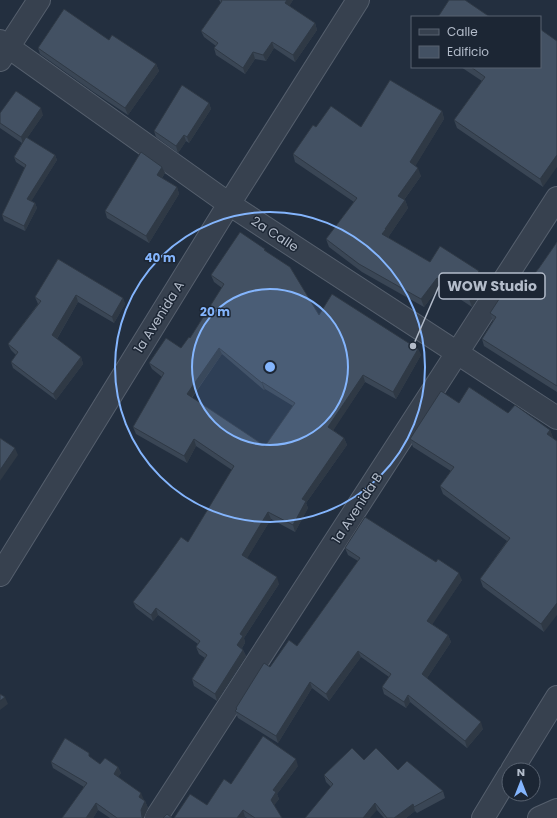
<svg xmlns="http://www.w3.org/2000/svg" width="557" height="818" font-family="Poppins,sans-serif">
<rect width="100%" height="100%" fill="#232f3f"/>
<g fill="none" stroke-linecap="round" stroke-linejoin="round">
<defs>
<path id="street" d="M0 41 229 204 557 418
M0 60 39 0
M0 575 229 204 358 0
M512 770 557 697
M156 818 457 353 557 198
M483 818 509 775
M539 818 557 810"/>
</defs>
<use href="#street" stroke="#555f6d" stroke-width="24"/>
<use href="#street" stroke="#37414f" stroke-width="22"/>
</g>
<path fill="#3a4655" fill-rule="evenodd" d="M219 0H293L289 6 315 23 317 30 295 62 274 48 266 61 255 59 245 74 216 55 214 48 216 46 204 37 201 31 221 3Z
M109 40 156 64 159 71 128 115 92 91 40 54 38 48Z
M557 42 543 187 457 128 454 120 482 81 461 67H540Z
M209 103 211 109 189 143 186 141 178 153 156 137 154 131Z
M442 111 444 119 415 166 421 176 404 200H405L408 208 389 236V238L430 262 479 271 480 274 484 276 487 284 472 307 440 286 424 307 362 272 329 247 326 239 354 202 295 162 293 154 316 127H361Z
M0 113 43 115 27 138 55 155 57 160 31 201 35 203 37 208 25 231 4 221 2 215 25 168 16 162 14 157 22 143 0 128Z
M162 167 165 173 162 178 177 187 179 194 149 243 107 218 105 211Z
M557 242V392L484 346 482 339 493 321 490 313 516 297 539 268Z
M265 249V250L319 315 418 349 421 355 396 399 365 382 333 430 344 438 347 445 306 503 308 508 295 532 271 519 247 558 279 584 244 638 245 643 242 648 246 656 217 701 194 686 192 679 205 658 199 654 196 647 198 644 158 615 153 621 136 608 133 602 188 542 232 470 196 446 187 463 136 434 133 427 162 377 152 369 149 363 181 348 190 338 222 288 214 282 211 275ZM222 354 264 390 265 389 293 406 265 446 192 398Z
M58 259 123 298 125 304 114 323 78 302 57 339 81 357 83 364 56 400 13 368 11 362 16 355 11 350 8 344 38 304 35 297Z
M459 403 508 413 550 430 553 438 544 632 483 587 480 579 507 541 443 494 440 486 451 471 413 447 410 439Z
M345 548 462 580 432 624 448 635 451 642 427 678 483 729 467 748 410 702 406 708 384 694 382 687 389 677 361 657 329 701 312 688 278 743 238 718 235 711 236 710V708L270 667 297 646 358 561 348 555Z
M91 758 100 764 118 767 121 773 118 777 145 801 148 808 144 817V818H110L98 810 93 818H62L84 787 53 768 51 762Z
M364 760 398 770 443 791 445 798 417 813 415 811 406 818H384L377 810 331 787 326 782 324 775Z
M298 766 277 794 279 799 274 805 282 818H247L245 817 244 818H174L207 805 231 784Z"/>
<path fill="#2f3945" d="M287 0H293L287 10 285 3Z
M315 23 317 30 295 62 293 55Z
M272 42 274 48 266 61 263 55Z
M253 52 255 59 245 74 243 68Z
M156 64 159 71 128 115 125 108Z
M209 103 211 109 189 143 187 137Z
M41 108 43 115 23 144 21 137Z
M442 111 444 119 413 170 410 162Z
M184 135 186 141 178 153 176 146Z
M55 155 57 160 29 205 27 199Z
M557 155V167L543 187 540 179Z
M162 167 165 173 159 182 157 175Z
M418 168 421 176 401 204 398 196Z
M177 187 179 194 149 243 146 236Z
M405 200 408 208 389 236V237L385 242 382 234 385 229Z
M35 203 37 208 25 231 24 226Z
M479 271 482 279 484 276 487 284 472 307 469 299Z
M437 278 440 286 424 307 421 299Z
M76 295 78 302 55 342 52 335Z
M123 298 125 304 114 323 112 317Z
M219 348 222 354 189 401 187 394Z
M418 349 421 355 396 399 393 392Z
M81 357 83 364 56 400 53 394Z
M363 375 365 382 331 434 328 427Z
M262 382 265 389 264 390 262 383Z
M550 430 553 438 547 434Z
M344 438 347 445 306 503 308 508 295 532 293 525 302 499Z
M194 439 196 446 187 463 184 456Z
M15 448 18 455 0 481V470Z
M268 512 271 519 245 562 242 555Z
M459 573 462 580 430 628 427 621Z
M277 577 279 584 244 638 245 643 239 652 237 645 240 634Z
M557 603V615L544 632 541 624Z
M156 608 158 615 153 621 151 615Z
M448 635 451 642 425 681 422 674Z
M243 650 246 656 217 701 215 694Z
M358 651 361 657 329 701 326 694Z
M310 682 312 688 278 743 276 736Z
M408 695 410 702 406 708 404 702Z
M5 697 8 704 0 710V701Z
M481 722 483 729 467 748 465 741Z
M296 759 298 766 277 794 279 799 273 807 271 800 273 790Z
M118 767 121 773 116 780 114 774Z
M141 793 144 800 139 797Z
M145 801 148 808 144 817V818H143L141 810Z
M96 803 98 810 93 818H86Z
M375 803 377 810 370 818H363Z
M413 804 415 811 406 818H394Z
M243 810 245 817 244 818H237Z"/>
<path fill="#435163" stroke="#2f3945" fill-rule="evenodd" d="M221 0H287L285 3 315 23 293 55 272 42 263 55 253 52 243 68 214 48 218 43 201 31 222 1Z
M449 0H465L490 17H438Z
M64 9 109 40 112 35 156 64 125 108 90 84 38 48Z
M540 29 557 41V155L540 179 454 120 485 77 471 67H540Z
M390 80 442 111 410 162 418 168 398 196 405 200 385 229H386L382 234 430 262 440 246 479 271 478 272 484 276 469 299 437 278 421 299 359 264 326 239 357 198 293 154 313 125 316 127 331 106 361 127Z
M182 85 209 103 187 137 184 135 176 146 154 131Z
M16 91 41 108 21 137 0 123V113Z
M26 137 55 155 27 199 35 203 24 226 2 215 26 165 14 157Z
M141 152 162 167 157 175 177 187 146 236 105 211Z
M240 232 265 249 264 250 290 267 319 315 332 294 418 349 393 392 363 375 328 427 344 438 302 499 306 501 293 525 268 512 242 555 277 577 240 634 243 636 237 645 243 650 215 694 192 679 207 655 196 647 200 641 156 608 151 615 133 602 156 572 181 537 188 542 234 466 194 439 184 456 133 427 164 373 149 363 166 338 181 348 189 337 190 338 224 284 211 275ZM219 348 262 383V382L295 403 265 446 187 394Z
M557 242V386L482 339 496 317 490 313 505 290 516 297 539 268Z
M58 259 123 298 112 317 76 295 52 335 81 357 53 394 11 362 18 352 8 344 41 301 35 297Z
M469 387 508 413 515 405 550 430 547 434 557 441V603L541 624 480 579 510 538 440 486 454 467 410 439 441 391 459 403Z
M0 438 15 448 0 470Z
M365 517 436 562 438 559 459 573 427 621 448 635 422 674 481 722 465 741 408 695 404 702 382 687 391 674 358 651 326 694 310 682 276 736 235 711 237 709 236 708 264 663 270 667 289 640 297 646 360 558 345 548Z
M0 694 5 697 0 701Z
M263 736 296 759 273 790 276 792 271 800 282 818H255L243 810 237 818H174L190 794 207 805 224 779 231 784Z
M65 738 89 753V756L100 764 105 758 118 767 114 774 141 793 139 797 145 801 141 810 142 817 143 818H117L96 803 86 818H62L87 783 51 762Z
M352 748 364 760 376 748 398 770 407 761 443 791 414 807 413 804 394 818H387L375 803 363 818H305L333 784 324 775Z
M167 814 172 818H163Z"/>
<circle cx="270" cy="367" r="78" fill="#84b5fd" fill-opacity=".12"/>
<g fill="none" stroke="#84b5fd" stroke-width="2">
<circle cx="270" cy="367" r="78"/>
<circle cx="270" cy="367" r="155"/>
</g>
<g text-anchor="middle" dominant-baseline="central" stroke-width="3" stroke-linejoin="round" paint-order="stroke">
<g font-size="13" fill="#b3bcca" stroke="#1c2634">
<text transform="translate(275 234) rotate(33)">2a Calle</text>
<text transform="translate(159 317) rotate(-58)">1a Avenida A</text>
<text transform="translate(357 508) rotate(-57)">1a Avenida B</text>
</g>
</g>
<circle cx="270" cy="367" r="6" fill="#84b5fd" stroke="#1c2634" stroke-width="2"/>
<g font-size="12" text-anchor="middle" font-weight="bold" fill="#84b5fd" stroke="#1c2634" stroke-width="3" stroke-linejoin="round" paint-order="stroke">
<text x="160" y="262">40 m</text>
<text x="215" y="316">20 m</text>
</g>
<path fill="none" stroke="#b3bcca" stroke-width="1.5" d="M413 346L439 286"/>
<circle fill="#b3bcca" stroke="#1c2634" stroke-width="1.5" cx="413" cy="346" r="4"/>
<rect fill="#1c2634" stroke="#b3bcca" stroke-width="1.5" x="439" y="273" width="106" height="26" rx="4"/>
<g font-size="14" text-anchor="middle" font-weight="bold" fill="#b3bcca">
<text x="492" y="291">WOW Studio</text>
</g>
<rect x="411" y="16" width="130" height="52" fill="#1c2634" stroke="#586270"/>
<rect x="419" y="29" width="20" height="6" fill="#37414f" stroke="#586270"/>
<text x="447" y="36" font-size="12" fill="#b3bcca">Calle</text>
<rect x="419" y="46" width="20" height="12" fill="#435163" stroke="#586270"/>
<text x="447" y="56" font-size="12" fill="#b3bcca">Edificio</text>
<g transform="translate(521 782)"><circle r="19" fill="#1c2634" stroke="#586270"/>
<path d="M0-3L7 15L0 10L-7 15Z" fill="#84b5fd"/>
<text y="-6" font-size="11" font-weight="bold" text-anchor="middle" fill="#b3bcca">N</text>
</g>
</svg>
